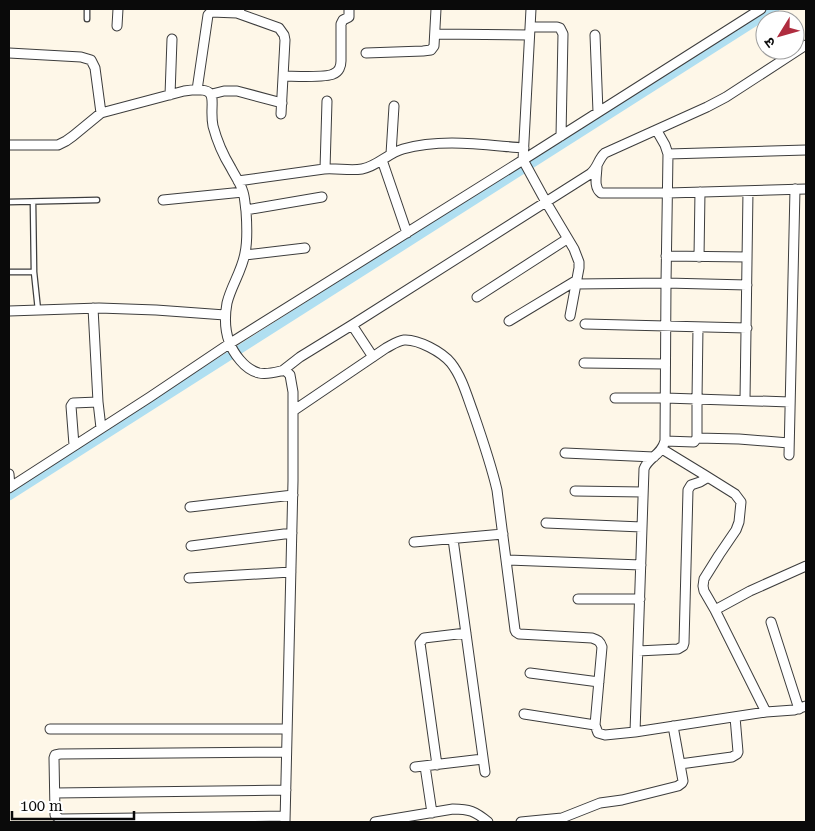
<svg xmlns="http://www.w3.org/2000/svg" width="815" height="831" font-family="'Roboto Serif','Noto Sans Devanagari',serif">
<rect width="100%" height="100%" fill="#fef7e8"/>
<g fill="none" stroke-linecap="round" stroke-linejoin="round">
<path stroke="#b0dff1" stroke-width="9" d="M9 496 775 9"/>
<defs>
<path id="service" d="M87 19V9
M9 202 97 200
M33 202 34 272 38 310
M9 272H34"/>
<path id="minor" d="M531 9 523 160 546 202 574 249 579 262V268L570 316
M237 13 279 28 284 35 285 40 281 114
M117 26 118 9
M530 27H557L560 28 563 34 561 136
M435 34 529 35
M595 35 598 112
M9 53 81 57 91 60 95 68 101 113
M366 53 423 51 431 50 434 46 436 9
M283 76C293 76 326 78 333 74 339 72 341 66 341 61V24L343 20 349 17V9
M197 90 208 15 211 12 237 13 240 9
M212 94 224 91H237L282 103
M170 95 172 39
M9 145H58L66 141 73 136 101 113 184 91C224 85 208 101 213 126 217 141 223 155 231 168 235 176 241 184 243 192 245 198 245 205 246 211 247 225 248 239 245 253 242 271 231 286 227 303 223 325 226 344 240 360 245 366 251 371 259 373 268 375 276 372 285 370L290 375 293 392V481L285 822
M391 154 394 106
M668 154 806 150
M382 160 407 233
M597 166C597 175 593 187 601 193H668L806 189
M325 169 327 101
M238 181C267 177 296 173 324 169 337 168 350 171 362 169 378 166 388 153 403 149 442 138 484 145 524 148
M163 200 243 192
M246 210 322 197
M245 255 305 248
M666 256 747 257
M699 257 700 192
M576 284 666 283 747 285
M477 297 567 239
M93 308 98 402 101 428
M9 311 99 308 156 310 225 315
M509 321 577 280
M585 324 747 328
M352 325 373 357
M584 363 665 364
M282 371 300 357 352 325 590 174C598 168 598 159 605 153L707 107 726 97 806 45
M615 398H665L790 402
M745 400 748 191
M293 411 386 348C392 345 397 341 404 340 418 339 442 352 451 363 462 377 467 396 473 412 482 438 491 464 497 490L515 630 516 632 519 634 592 638C598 640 600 641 602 647L595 725 598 733 605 735 635 732 766 712 794 710 806 706
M697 438 739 439 789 443
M665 441 694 442 697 438V399L698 327
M74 445 71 406 73 403 98 402
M565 453 654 457
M789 455 795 189
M9 474 10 487
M703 474 735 494 741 502 739 522 736 530 719 555 704 579 703 586 704 591 715 610 766 712
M9 488 150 397 229 344 523 160 761 9
M575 491 643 492
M190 507 293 495
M546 523 642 527
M453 539 485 772
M414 542 503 534
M191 546 292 533
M506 560 641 565
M189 578 291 572
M578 599H640
M715 610 750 591 806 566
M771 622 799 709
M638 651 678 649 683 646 684 643 688 490 691 485 700 482 705 479 703 474 662 449
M530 673 599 682
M524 714 595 725
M50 729H287
M635 732 644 469C648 457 661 456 665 441L666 283 668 154 665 145 657 131
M680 764 732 757 737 754 738 752 735 717
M437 765 420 643 424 638 466 633
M425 766 432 813
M415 767 483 759
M55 793 286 790
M285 816 60 819 55 815V812L54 758 55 755 60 754 286 752
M375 822 453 809C469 809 475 811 488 822
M521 822 562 818 600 803 622 800 678 786 682 783 683 781 673 726"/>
</defs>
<use href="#service" stroke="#3d3d3d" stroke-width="7"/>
<use href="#minor" stroke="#3d3d3d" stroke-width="11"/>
<use href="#service" stroke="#fff" stroke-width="4.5"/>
<use href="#minor" stroke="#fff" stroke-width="9"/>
</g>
<rect width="815" height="831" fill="none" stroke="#0a0a0a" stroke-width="20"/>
<g transform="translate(780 35) rotate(233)"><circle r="24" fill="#ffffff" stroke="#9d9d9d"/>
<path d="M0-4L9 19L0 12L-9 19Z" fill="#af2c3f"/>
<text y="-8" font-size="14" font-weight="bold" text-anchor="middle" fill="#0a0a0a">उ</text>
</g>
<path d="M12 811v8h122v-8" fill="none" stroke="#0a0a0a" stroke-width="2.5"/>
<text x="20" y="811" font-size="15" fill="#0a0a0a" stroke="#ffffff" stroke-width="4" paint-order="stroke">100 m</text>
</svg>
